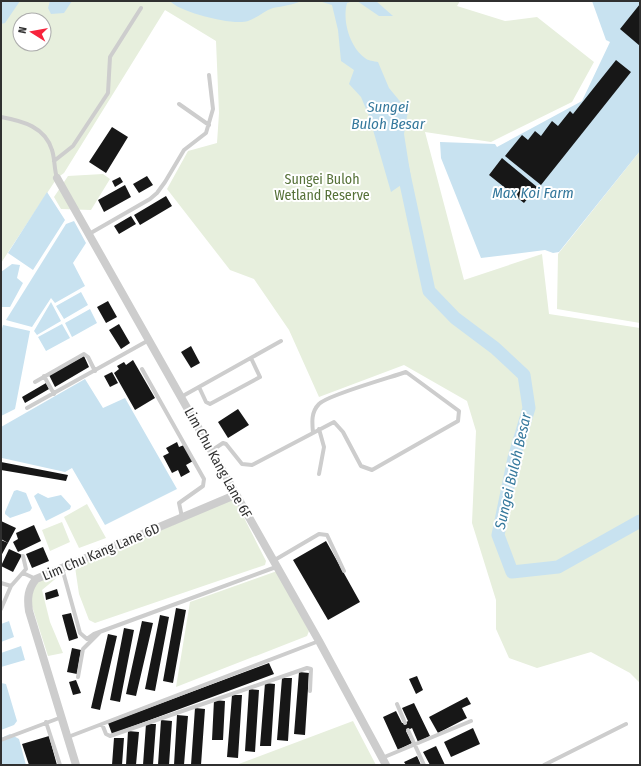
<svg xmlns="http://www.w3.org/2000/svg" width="641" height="766" font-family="'Fira Sans Condensed',sans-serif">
<rect width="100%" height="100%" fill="#fff"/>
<path fill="#e7efdd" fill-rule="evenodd" d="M1 1H460L457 6 505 21 537 17 594 62 572 102 491 142 425 132 464 280 542 254 549 314 640 328V683L630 673 591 652 537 668 509 658 496 629V600L472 523 476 431 467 401 404 365 319 397 289 330 254 279 230 270 167 189 188 151 217 143 219 113 216 41 165 10 64 173 57 178 1 263ZM20 20H44V44H20Z
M640 151V323L557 309 558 254Z
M103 174 110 179 91 210 61 209 54 197 68 176Z
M231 500H235L266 561 265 565 95 623 89 620 79 594 75 567Z
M87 504 106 538 79 548 64 517Z
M62 522 70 542 50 551 42 530Z
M57 570 60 575 42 590 50 622 63 653 48 656 30 600 32 586Z
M277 571 309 631 307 636 176 687 190 602Z
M353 721 376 765H236Z"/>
<path fill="#c8e2f0" d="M1 1H20L5 23 1 24Z
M50 1H72L64 13 51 14 48 8Z
M170 1H302C292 5 283 6 273 8 264 11 257 18 248 21 233 26 179 12 170 1Z
M319 1H353L347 3C342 21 350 47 365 58 368 61 374 61 378 62L389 88 408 111 404 134 411 178 391 192 369 116 361 97 349 84 354 70 341 61 338 30 332 5Z
M357 1H376L393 16H379Z
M592 1H640V151L559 252 553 253 545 250 481 258 441 158 440 142 495 144 497 147 582 101 610 42 606 40Z
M47 192 65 220 33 270 8 253Z
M74 221 86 243 73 263 85 286 55 303 51 298 32 327 6 320 66 224Z
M12 264 20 265 17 278 23 283 10 307H1V272Z
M81 292 88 305 64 319 56 306Z
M51 302 61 321 37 335 34 331Z
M90 309 97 323 72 337 65 323Z
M62 324 70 338 46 351 38 337Z
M3 325 30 331 15 409 1 416V332Z
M85 379 103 408 125 398 177 489 105 525 72 468 65 472 2 458 1 456V427Z
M17 490 26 493 32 508 30 511 10 518 5 514V512L14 491Z
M38 493 48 498 61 495 71 506 70 509 46 521 34 496Z
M9 621 14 637 1 642V624Z
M21 646 25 660 1 667V653Z
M1 683 6 684 17 721 14 725 1 730Z
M10 734 19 739 26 765H1V738Z"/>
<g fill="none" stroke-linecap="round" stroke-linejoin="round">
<path stroke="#c8e2f0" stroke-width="13" d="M402 165 429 291 455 318 495 348 524 375 529 408 514 458 498 535 512 572 558 567 640 521"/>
</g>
<path fill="#171717" d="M640 4V46L620 29Z
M616 60 631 72 541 185 505 156 522 135 528 140 535 131 541 136 552 121 558 126 570 111 573 114Z
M112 127 128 137 106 173 89 162Z
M502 158 537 187 524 203 489 175Z
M147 176 153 185 139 193 133 184Z
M120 177 123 182 115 187 112 181Z
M125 185 131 197 104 212 98 200Z
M166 196 172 206 140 225 134 215Z
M131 216 136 224 119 234 114 226Z
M108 301 117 317 106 323 97 307Z
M119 324 130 343 121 349 109 330Z
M191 346 200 363 191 368 181 352Z
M84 356 89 367 55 387 49 375Z
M133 360 155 398 135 410 114 373 119 369 117 366 124 362 126 365Z
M112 372 118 383 110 387 104 376Z
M46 383 49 389 25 403 22 397Z
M238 409 249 425 228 438 218 422Z
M177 442 179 447 184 445 193 461 186 465 190 472 181 477 178 470 172 473 163 456 169 453 166 448Z
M1 462 68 475 66 481 1 470Z
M1 521 16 528 8 543 1 539Z
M34 525 41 541 18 552 13 542 18 539 16 533Z
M1 540 8 543 1 556Z
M326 541 360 602 328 620 293 560Z
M43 547 49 561 32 568 26 554Z
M9 549 22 555 13 572 1 566Z
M57 589 59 596 46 600 45 593Z
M176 608 186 610 173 683 163 681Z
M71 613 78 638 69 641 62 615Z
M160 615 169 617 155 691 145 689Z
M142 621 153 623 136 696 126 694Z
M124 628 134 630 120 702 110 700Z
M108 634 117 636 100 710 91 708Z
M72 648 81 650 77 674 67 672Z
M269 663 274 674 112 734 108 723Z
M299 672 309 673 305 735 294 734Z
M417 676 423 690 416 694 409 679Z
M282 678H292L288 741 277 740Z
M76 680 81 693 73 695 69 682Z
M265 683 275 684 271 746H260Z
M249 689 259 690 255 752 245 751Z
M232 695H242L238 758 227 757Z
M467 697 471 704 462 708 467 718 438 733 429 717Z
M214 700 225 701 223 740H212Z
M414 703 430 736 418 742 412 728 406 731 412 743 398 750 383 717 396 711 402 723H405L408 721 402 708Z
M195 708 205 709 201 765H191Z
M177 715 188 716 184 765H174Z
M161 720 172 721 169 765H158Z
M146 724H156L153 765H143Z
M473 728 480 744 451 757 444 742Z
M128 731 139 732 136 765H126Z
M49 736 57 765H29L22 744Z
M114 738H124L122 765H112Z
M436 746 445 765H430L423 752Z
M417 756 421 765H406L404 762Z"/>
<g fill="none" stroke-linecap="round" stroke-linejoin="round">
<path stroke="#cdcdcd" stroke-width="4" d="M179 104 209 125
M1 117C23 121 45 127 52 150 55 159 54 169 57 178
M54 161 73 146 108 93 110 57 141 8
M89 234 150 199 157 193 165 182 184 150 206 133 213 109 209 75
M142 369 204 479 203 486 179 503 182 517
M44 376 54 394
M35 382 84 354 88 357 95 371
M199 387 206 402 210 404 260 377 251 358
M181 397 281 341
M27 408 149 340
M319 429 324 447 319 474
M211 451 223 443 226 444 242 464 252 465 334 422 343 432 361 466 372 470 458 421 459 411 406 372C392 377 327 395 319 404 311 412 312 422 313 433
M273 561 319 534 327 535 344 571
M62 568 80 633 87 639 94 634 276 567
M23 573 36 579
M1 583 11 586
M1 609 11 586 26 569 23 556
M78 677 83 649 99 633
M397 704 405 723
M46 722 60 765
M102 724 106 734 110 736 307 668 311 669 310 691
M408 730 424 765
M68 737 319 641
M1 740 62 717
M382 758 471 721
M544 765 626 724"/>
<path stroke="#cdcdcd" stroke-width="8" d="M57 178 319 641 386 765
M76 765 29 611C27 598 28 589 36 579L235 495"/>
</g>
<g text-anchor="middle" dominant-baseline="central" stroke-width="4" stroke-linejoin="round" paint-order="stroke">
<g font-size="14" fill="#567138" stroke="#fff">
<text x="322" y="179">Sungei Buloh<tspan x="322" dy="16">Wetland Reserve</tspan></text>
</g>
<g font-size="14" fill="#303030" stroke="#fff">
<text transform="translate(218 463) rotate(61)">Lim Chu Kang Lane 6F</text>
<text transform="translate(101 552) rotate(-23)">Lim Chu Kang Lane 6D</text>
</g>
<g font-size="15" font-style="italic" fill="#35789c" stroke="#fff">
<text x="388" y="107">Sungei<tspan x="388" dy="17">Buloh Besar</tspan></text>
<text x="533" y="193">Max Koi Farm</text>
<text transform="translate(513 471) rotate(-77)">Sungei Buloh Besar</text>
</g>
</g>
<rect width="641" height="766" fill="none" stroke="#303030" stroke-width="4"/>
<g transform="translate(32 32) rotate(281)"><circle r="19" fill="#ffffff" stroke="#acacac"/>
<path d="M0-3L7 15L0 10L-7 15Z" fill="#f7233c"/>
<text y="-6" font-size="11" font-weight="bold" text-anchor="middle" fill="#303030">N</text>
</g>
</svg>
